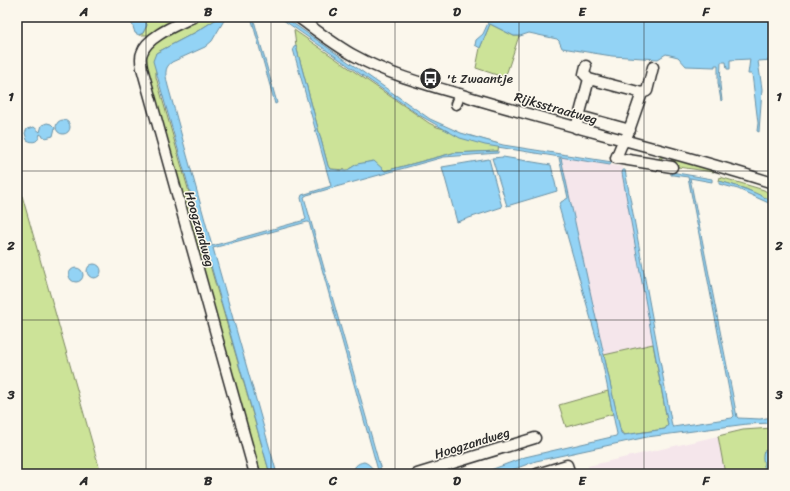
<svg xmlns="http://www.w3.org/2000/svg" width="790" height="491" font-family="Sriracha,sans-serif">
<rect width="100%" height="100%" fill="#fbf7ec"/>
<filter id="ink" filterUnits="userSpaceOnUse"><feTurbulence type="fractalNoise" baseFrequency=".025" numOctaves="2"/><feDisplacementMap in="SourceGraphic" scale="8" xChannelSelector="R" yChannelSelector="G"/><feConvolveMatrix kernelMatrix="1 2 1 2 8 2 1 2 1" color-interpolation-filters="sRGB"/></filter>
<g filter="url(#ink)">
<path fill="#f5e6eb" d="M562 156 623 167 622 173 653 344 604 355 561 158Z
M718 436 725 474H589L588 466Z"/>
<path fill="#cce398" stroke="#7c8762" d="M144 17H180L149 35H139L143 33 147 25Z
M199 17H220L196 32 156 53V77L270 474H260L145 61C148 36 179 27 199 17Z
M490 24 514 36H519L507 72 503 77 476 68 480 48Z
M294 30 429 123 437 127 499 144 498 151 453 153 385 171 372 161C363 164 355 164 348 170L330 169 328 166 296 46Z
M663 155 712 169 714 172 671 166 672 158 662 157 661 162 658 161 660 157Z
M720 177 764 190 773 196V202L746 189 719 181Z
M17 178 101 474H17Z
M653 344 668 425 665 429 624 435 620 430 604 355Z
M608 391 613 414 566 427 559 405Z
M773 428V453L768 451 764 464 766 474H725L718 436 743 430Z"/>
<path fill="#93d3f5" stroke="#6990a4" d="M130 17H144L147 25 143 33 139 35 135 33Z
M220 17H226L212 41 205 47 172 62C163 68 166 77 168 86L212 246 305 220 306 219 301 198 302 195 331 186 293 49 294 47 296 46 328 166 330 169 346 171 357 164 374 161 385 171 453 153 498 151V153L444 157 307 195 304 197 382 474H379L309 222H307L213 248 277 474H270L153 61 156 53 196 32Z
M251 17H253L277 103 275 104Z
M279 17H284L430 119 461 133 503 145 612 162 610 165 485 145 460 138 419 115Z
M482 17H773V60L758 61 762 89 759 132 757 131 758 123 752 74H748L750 59 730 60V69H727L726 62H721L720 85 722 100 721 101 718 83V65H715V67L686 66 678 57 666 54 658 59 612 56 562 48 559 41 557 39 529 33 520 36H514L490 24 480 48 475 45 476 40 483 34 488 23Z
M56 127a7 7 0 1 1 14 0a7 7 0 1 1-14 0Z
M47 123 51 124 55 128 53 136 46 138 40 134C39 141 34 144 27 140L25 133 27 129 34 127 40 132 42 125Z
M503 157 551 165 557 191 507 206 492 158Z
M559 158H561L621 433 624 435 665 429 668 425 622 173 623 170H625L672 426 673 427 732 418 734 416 688 177 673 175H671V172L712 179V182L690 178 737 417 738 418 760 419 773 417V423L747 424 647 437 536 461 501 474H480L525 457 616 436 617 434 600 351 559 207 561 202 568 198Z
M489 159 502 207 457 222 442 167Z
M719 181C738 186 756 192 773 202V205L738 189 719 184Z
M87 271a7 7 0 1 1 14 0a7 7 0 1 1-14 0Z
M69 275a7 7 0 1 1 14 0a7 7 0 1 1-14 0Z
M768 450 773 453V463H771L773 474H766C765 467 761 458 764 451Z
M364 462C370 464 373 468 373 474H353C353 467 357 463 364 462Z"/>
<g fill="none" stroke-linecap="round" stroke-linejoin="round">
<defs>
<path id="minor" d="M193 17C179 24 147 36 142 53 140 57 141 63 142 68L255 474
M298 17C316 30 335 45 355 56 391 76 433 86 472 98 572 128 674 151 773 183
M586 66 584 74 589 79
M642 93 647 91 653 67
M456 104 460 94
M579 116 630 130
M576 128 589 79 642 93 627 136 621 146 616 158 672 167
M417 474 535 438
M537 474 567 465 570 474"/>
</defs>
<use href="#minor" stroke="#2b2b2b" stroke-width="13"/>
<use href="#minor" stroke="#fbf7ec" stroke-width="10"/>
</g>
</g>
<path fill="none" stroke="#2b2b2b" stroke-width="1" stroke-opacity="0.55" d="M146 17V474M271 17V474M395 17V474M519 17V474M644 17V474M17 171H773M17 320H773"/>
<defs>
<symbol id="bus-disc" viewBox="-11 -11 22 22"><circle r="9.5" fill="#2b2b2b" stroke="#fbf7ec"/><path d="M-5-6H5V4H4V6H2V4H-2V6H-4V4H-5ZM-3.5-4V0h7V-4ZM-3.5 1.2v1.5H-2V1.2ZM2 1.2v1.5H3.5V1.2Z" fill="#fff"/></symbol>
</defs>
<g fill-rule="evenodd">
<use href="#bus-disc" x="418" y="66" width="25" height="25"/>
</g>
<g text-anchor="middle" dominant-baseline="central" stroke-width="3" stroke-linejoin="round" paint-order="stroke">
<g font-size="13" fill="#2b2b2b" stroke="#fbf7ec" text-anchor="start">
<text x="446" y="78">'t Zwaantje</text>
</g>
<g font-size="13" fill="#2b2b2b" stroke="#fbf7ec">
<text transform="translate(556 108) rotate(16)">Rijksstraatweg</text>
<text transform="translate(200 229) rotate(74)">Hoogzandweg</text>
<text transform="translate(472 443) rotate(-17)">Hoogzandweg</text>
</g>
</g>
<rect width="790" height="491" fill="none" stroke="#fbf7ec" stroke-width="44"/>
<rect x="22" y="22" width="746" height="447" fill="none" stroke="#2b2b2b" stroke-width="1.5"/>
<g font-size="13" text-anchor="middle" font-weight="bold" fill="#2b2b2b">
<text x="84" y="16">A</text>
<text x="208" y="16">B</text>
<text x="333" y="16">C</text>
<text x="457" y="16">D</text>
<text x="582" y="16">E</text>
<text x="706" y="16">F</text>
<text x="11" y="101">1</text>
<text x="779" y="101">1</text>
<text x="11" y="250">2</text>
<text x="779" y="250">2</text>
<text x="11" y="399">3</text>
<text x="779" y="399">3</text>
<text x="84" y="485">A</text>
<text x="208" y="485">B</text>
<text x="333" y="485">C</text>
<text x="457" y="485">D</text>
<text x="582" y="485">E</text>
<text x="706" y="485">F</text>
</g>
</svg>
